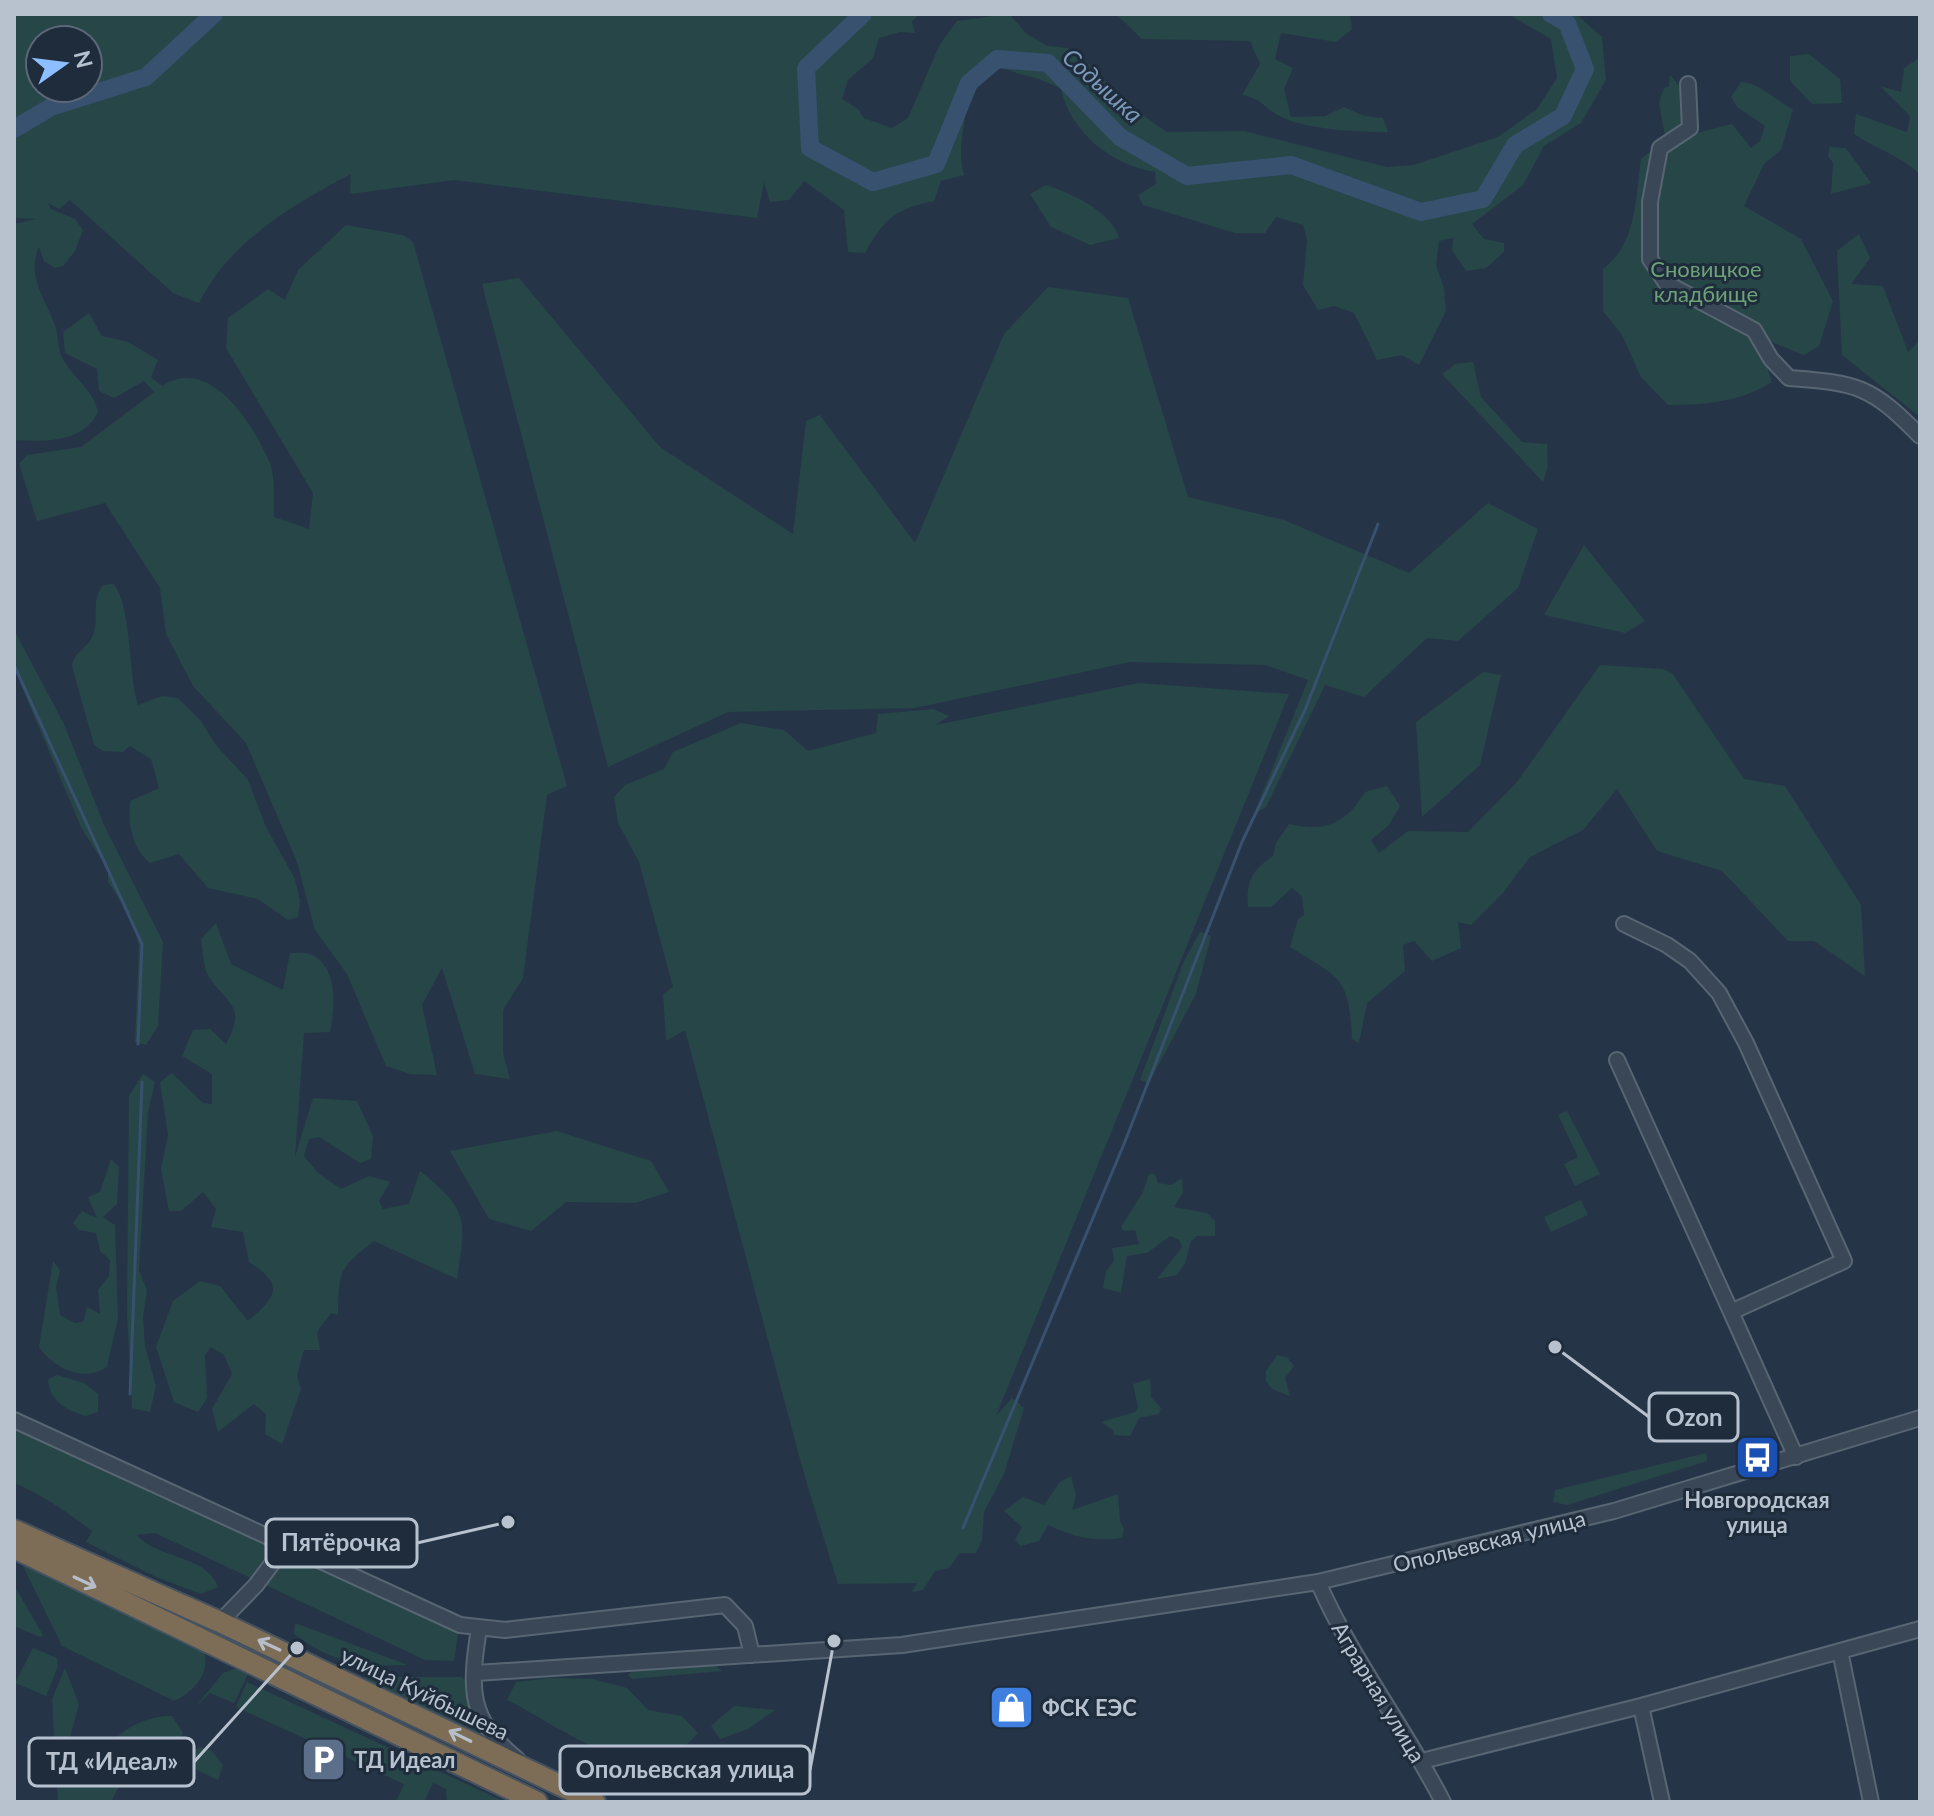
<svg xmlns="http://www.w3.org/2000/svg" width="1934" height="1816" font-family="Lato,sans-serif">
<rect width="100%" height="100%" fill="#253547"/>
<path fill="#274648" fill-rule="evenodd" d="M14 14H919L912 22 915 33 900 32 879 38 873 58 848 80 842 99 858 109 864 118 892 128 908 118 940 44 957 21 1009 14 1027 34 1048 46 1068 48 1094 68 1118 98 1167 132 1244 131 1387 167 1414 165 1498 137 1537 109 1557 78 1551 39 1508 14H1576L1602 37 1606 80 1581 123 1544 146 1523 185 1472 224 1484 239 1504 243V252L1486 268 1466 271 1452 250 1453 238 1439 241 1436 265 1444 288 1446 311 1419 365 1402 355 1377 360 1354 313 1334 306 1318 310 1303 285 1307 240 1303 225 1276 217 1265 233H1235L1143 205 1138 195 1156 184 1155 172C1112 165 1071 133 1061 89 1036 75 1024 77 1000 67L996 59 969 83C969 115 955 144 964 175L941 181 934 201C895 209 884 219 865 253L848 252 844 210 804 181 789 200 770 202 764 182 757 218 454 180 350 194 351 174C291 206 231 240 199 303L173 293 70 200 59 209 48 203 51 209 75 219 83 230 75 251 63 266 55 268 44 261 39 247C26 275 45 299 55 325 59 336 57 350 64 361 76 380 93 390 98 412 83 443 44 442 14 440V224L36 219 14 218ZM40 40H88V88H40Z
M1116 14H1350L1352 29 1336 42 1281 33 1275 59 1293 68 1284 89 1291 117 1325 116 1344 107 1364 116 1383 118 1388 132C1360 132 1305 130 1280 116 1263 108 1264 99 1242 95L1260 64 1250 41 1142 39Z
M1809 54 1840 79 1842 103 1812 104 1790 81V56Z
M1919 58 1920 59V174C1901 156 1876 149 1854 134L1856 114 1907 132 1910 116 1880 86 1901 92 1904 68Z
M1670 75 1685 93 1689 125 1679 135 1665 136 1659 103 1664 88 1669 86Z
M1741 82C1761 83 1774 100 1793 109L1781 150 1764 164 1744 206 1801 239 1833 301 1819 346 1804 355 1769 341 1760 346 1772 382C1740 402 1705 405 1668 405L1641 377 1622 335 1603 311V269C1637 243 1635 201 1641 159L1662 142 1732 124 1751 148 1760 141 1765 126 1737 107 1731 97Z
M1830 147 1846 148 1871 183 1831 194 1833 163 1828 156Z
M1046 185C1070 193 1112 211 1119 238L1090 245 1051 227 1030 194Z
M346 225 403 235 413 242 567 786 547 795 523 978 503 1010V1053L510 1079 475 1074 442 968 422 1005 437 1075 410 1074 386 1066 347 974 315 930 297 862 246 743 193 686 166 634 160 588 105 503 37 521 19 464 27 455 81 447 154 392 144 381 114 398 99 391 97 369 65 353 63 332 89 313 102 336 128 342 158 360 151 377 162 386C209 355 252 422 269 461 276 476 273 500 274 517L309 529 313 493 226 348 228 318 268 289 285 300 298 270Z
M1859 234 1870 258 1851 284 1883 286 1908 352 1920 340V417L1842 355 1837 251Z
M519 278 660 447 793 534 806 421 820 415 915 543 1004 334 1048 287 1128 298 1188 497 1284 520 1409 573 1488 503 1538 529 1518 588 1458 641 1427 638 1364 697 1325 685 1266 807 1254 814 1308 680 1266 665 1130 662 915 708 728 712 608 767 482 284Z
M1473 362 1481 397 1522 442 1547 444 1548 467 1543 482 1442 374 1455 364Z
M1584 545 1645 621 1625 633 1544 615Z
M114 584C132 610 128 672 138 705L162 696 178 698 201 721 215 744 248 780 266 827 295 879 300 901 298 917 288 920 258 899 208 888 179 854 150 863C131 847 128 824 130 801L159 788 151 759 130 746 123 752 103 751 94 745 72 666C74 651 88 649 93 635 100 617 90 602 103 585Z
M14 630 64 724 104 825 163 942 158 1026 146 1045 135 1042 139 946 132 918 108 882V870L82 829 21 685 14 666Z
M1600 665 1663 669 1672 673 1744 779 1785 786 1861 905 1865 976 1814 941H1788L1722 871 1657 851 1617 789 1583 830 1530 857 1503 893 1471 925 1458 922 1461 948 1432 961 1414 941 1403 945 1405 971 1367 1003 1359 1043 1352 1039C1349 976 1341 979 1290 947L1298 919 1304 915 1302 896 1292 888 1271 907H1248C1246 881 1252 870 1273 856L1276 843 1289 824C1327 832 1345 824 1365 792L1387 786 1400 806 1389 825 1371 840 1379 853 1408 831 1468 832 1517 782Z
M1483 672 1501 675 1480 765 1422 817 1416 722Z
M1138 683 1289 694 996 1416 1012 1398 1024 1408 1004 1474 984 1512 982 1540 976 1553H960L949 1568 935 1571 923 1590 912 1592 917 1583 838 1584 804 1474 685 1030 666 1041 663 994 673 987 639 862 618 823 614 797 625 785 664 769 673 752 741 723 784 730 808 751 876 733 878 714 933 709 949 716 936 725Z
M216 923 231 964 283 990 290 953C296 953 306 952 310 954 339 966 335 1008 330 1032L304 1033 295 1157 313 1098 357 1101 373 1136 371 1159 360 1163 319 1137 309 1139 304 1156 318 1173 341 1189 369 1176 390 1182 379 1201 383 1209 409 1204 420 1171C469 1210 466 1219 457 1279L374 1241C338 1268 339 1272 338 1315L331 1313 317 1332 320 1350H304L297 1375 301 1389 282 1444 265 1434 266 1414 254 1404 218 1432 212 1409 232 1374 224 1355 211 1347 205 1355 207 1398 198 1412 174 1402 156 1347 173 1301 200 1281 220 1286 248 1321C277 1296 285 1285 249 1262L243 1232 211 1227 216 1209 203 1192 181 1211H169L161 1169 168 1135 160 1082 172 1073 203 1103 212 1104V1074L182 1056 193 1030 210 1029 226 1044C246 1006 230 1007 209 977 203 968 203 951 201 939Z
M1200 932 1211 936 1196 994 1149 1083 1140 1080 1184 961Z
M143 1074 155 1082 148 1112 139 1271 147 1290 143 1317 145 1346 156 1386 150 1412 132 1408 127 1313 129 1096Z
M1567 1111 1600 1174 1575 1186 1564 1164 1578 1157 1558 1115Z
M557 1131 651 1161 669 1192 635 1203 566 1202 531 1231 489 1219 450 1151Z
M111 1159 119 1167 117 1204 103 1217 115 1225 118 1318 107 1367C83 1383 54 1368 39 1347L53 1261 60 1270 56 1286 60 1315 75 1323 83 1322 87 1307 100 1314 98 1290 109 1276 110 1260 100 1251 96 1233 79 1230 73 1223 82 1211 97 1218 88 1197 100 1192Z
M1149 1174H1155L1158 1183 1171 1185 1182 1178 1183 1192 1174 1207 1207 1213 1215 1221V1236H1197L1191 1241 1185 1263 1177 1275 1157 1279 1182 1247 1179 1240 1170 1236 1147 1253 1127 1256 1121 1293 1103 1288 1106 1271 1114 1261 1112 1248 1139 1244 1135 1230 1124 1231 1121 1227 1143 1192Z
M1581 1200 1588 1215 1551 1232 1544 1217Z
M1277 1355 1287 1357 1294 1366 1285 1378 1290 1396 1272 1389 1266 1381V1371Z
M57 1375 84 1383 98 1394V1412L86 1416C66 1410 49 1401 48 1379Z
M1150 1379 1151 1397 1161 1408 1159 1414 1139 1418 1130 1436 1114 1435 1113 1430 1101 1422 1135 1412 1138 1407 1133 1384Z
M14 1425 163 1491 458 1634 454 1661 425 1660 155 1533 137 1535C157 1559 207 1555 218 1587L201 1594 156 1577 86 1542 92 1531C67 1512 43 1495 14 1483Z
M1706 1453 1707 1461 1567 1505 1553 1502 1555 1490Z
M1071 1476 1076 1496 1072 1510 1118 1494 1120 1521 1124 1529 1122 1538C1093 1542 1074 1537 1048 1525L1039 1541 1021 1546 1015 1540 1022 1527 1004 1511 1023 1497 1044 1505 1060 1482Z
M22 1564 202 1646C213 1670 196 1691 174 1701L62 1646Z
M14 1585 43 1635 40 1637 14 1626Z
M295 1623 408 1665C361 1667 333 1663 294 1634Z
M33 1648 57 1658 58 1666 46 1696 15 1683Z
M714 1664 722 1671 632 1679 628 1675 633 1670Z
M65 1668 79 1704 69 1741 74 1753 95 1762C115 1735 137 1716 172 1716L183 1733 180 1740 182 1749 189 1753 201 1747 212 1751 223 1765 218 1780 141 1743 111 1802H58L52 1699Z
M237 1668 248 1674 234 1703 210 1693 196 1706 223 1673Z
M363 1677H462L468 1683 470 1715 488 1738Z
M551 1678 593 1679 627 1688 648 1710 682 1716 698 1733C691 1740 683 1749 675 1753 622 1779 552 1721 507 1700L516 1682Z
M247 1682 503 1801V1802H447L446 1789 433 1783 424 1802H396L404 1784 236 1707Z
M734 1706 775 1710 748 1729 720 1739 711 1726Z"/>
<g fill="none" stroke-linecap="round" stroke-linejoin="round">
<path stroke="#37516f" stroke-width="3" d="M14 665 142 944 138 1044
M130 1394 142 1082
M963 1528 1124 1144 1242 842 1305 710 1378 524"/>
<path stroke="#37516f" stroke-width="18" d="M863 14 806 68 810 148 873 182 936 164 969 83 997 59 1048 63 1120 137 1187 176 1291 165 1421 212 1483 199 1515 145 1563 116 1585 69 1567 23 1551 14
M14 129 51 107 146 77 214 14"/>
<defs>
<path id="minor" d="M1688 84 1690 128 1660 148 1650 202V259L1666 283 1754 330 1771 359 1789 378C1858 383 1871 386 1920 436
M1624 924 1667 945 1690 961 1719 993 1746 1043 1844 1261 1731 1312 1796 1457
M1617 1060 1731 1312
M14 1420 460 1625 505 1630 725 1605 745 1626 752 1655
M1318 1582C1352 1660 1404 1726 1443 1802
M220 1622 256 1585 286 1545
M479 1628C470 1688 467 1718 517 1759
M1840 1651 1871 1802
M476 1673 902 1645 1318 1582 1614 1511 1920 1418
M1641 1706 1662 1802
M1422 1761 1641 1706 1920 1629"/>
<path id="highway" d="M14 1530 220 1622 595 1802
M14 1548 537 1802"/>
</defs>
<use href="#minor" stroke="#586573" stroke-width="18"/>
<use href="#highway" stroke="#445261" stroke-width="24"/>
<use href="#minor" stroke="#3a4756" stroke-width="14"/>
<use href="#highway" stroke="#7d6c56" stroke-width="20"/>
</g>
<defs><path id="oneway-shaft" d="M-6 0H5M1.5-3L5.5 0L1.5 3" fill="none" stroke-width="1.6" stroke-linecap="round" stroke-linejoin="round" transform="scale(2)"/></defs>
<g stroke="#b5bec9">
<use href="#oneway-shaft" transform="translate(85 1582) rotate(25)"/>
<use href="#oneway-shaft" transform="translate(269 1645) rotate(-155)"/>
<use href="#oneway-shaft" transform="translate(460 1736) rotate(-154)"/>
</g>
<defs>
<symbol id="bus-square" viewBox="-11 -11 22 22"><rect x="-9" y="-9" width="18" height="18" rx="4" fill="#1a4fb4" stroke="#1e2c3c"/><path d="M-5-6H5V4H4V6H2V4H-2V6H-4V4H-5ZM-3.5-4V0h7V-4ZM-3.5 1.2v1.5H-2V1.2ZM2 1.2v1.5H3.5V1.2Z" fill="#fff"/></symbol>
<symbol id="shop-square" viewBox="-11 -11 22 22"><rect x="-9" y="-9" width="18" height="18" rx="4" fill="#3f7fe0" stroke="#1e2c3c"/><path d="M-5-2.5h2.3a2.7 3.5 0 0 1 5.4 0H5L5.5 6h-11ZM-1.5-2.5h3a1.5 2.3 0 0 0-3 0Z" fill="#fff"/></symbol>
<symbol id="parking-square" viewBox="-11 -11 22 22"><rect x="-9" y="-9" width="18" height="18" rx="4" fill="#5c6f8a" stroke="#1e2c3c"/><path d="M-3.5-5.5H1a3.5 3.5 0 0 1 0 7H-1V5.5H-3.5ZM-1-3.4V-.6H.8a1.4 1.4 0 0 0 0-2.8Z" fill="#fff"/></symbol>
</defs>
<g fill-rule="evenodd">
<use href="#bus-square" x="1732" y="1432" width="51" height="51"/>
<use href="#shop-square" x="986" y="1682" width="51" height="51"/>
<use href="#parking-square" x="298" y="1734" width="51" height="51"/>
</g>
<g text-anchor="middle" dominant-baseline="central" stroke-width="6" stroke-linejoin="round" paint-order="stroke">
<g font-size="22" fill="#6da277" stroke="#1e2c3c">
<text x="1706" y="268">Сновицкое<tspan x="1706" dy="25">кладбище</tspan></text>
</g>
<g font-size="22" font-weight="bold" fill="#b8c2cf" stroke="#1e2c3c" text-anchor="start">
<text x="1757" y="1499" text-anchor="middle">Новгородская<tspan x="1757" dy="25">улица</tspan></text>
<text x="1042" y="1707">ФСК ЕЭС</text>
<text x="354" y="1759">ТД Идеал</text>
</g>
<g font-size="22" fill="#b8c2cf" stroke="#1e2c3c">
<text transform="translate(1489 1541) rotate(-14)">Опольевская улица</text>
<text transform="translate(1379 1692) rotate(59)">Аграрная улица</text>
<text transform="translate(425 1693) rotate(26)">улица Куйбышева</text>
</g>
<g font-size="24" font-style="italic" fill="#7c99b9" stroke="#1e2c3c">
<text transform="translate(1103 85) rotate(42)">Содышка</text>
</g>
</g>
<path fill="none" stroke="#b8c2cf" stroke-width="3" d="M1555 1347L1649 1417M508 1522L417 1543M297 1648L194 1762M834 1641L810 1770"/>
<g fill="#b8c2cf" stroke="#1e2c3c" stroke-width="3">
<circle cx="1555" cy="1347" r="8"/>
<circle cx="508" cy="1522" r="8"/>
<circle cx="297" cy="1648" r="8"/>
<circle cx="834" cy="1641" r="8"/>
</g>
<g fill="#1e2c3c" stroke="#b8c2cf" stroke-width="3">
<rect x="1649" y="1393" width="89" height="48" rx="8"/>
<rect x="266" y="1519" width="151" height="48" rx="8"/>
<rect x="29" y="1738" width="165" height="48" rx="8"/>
<rect x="560" y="1746" width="250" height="48" rx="8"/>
</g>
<g font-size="24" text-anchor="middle" font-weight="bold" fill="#b8c2cf">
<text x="1694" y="1426">Ozon</text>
<text x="341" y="1551">Пятёрочка</text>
<text x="112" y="1770">ТД «Идеал»</text>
<text x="685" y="1778">Опольевская улица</text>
</g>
<rect width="1934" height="1816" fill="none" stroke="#b8c2cf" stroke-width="32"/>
<g transform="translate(64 64) rotate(76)"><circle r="38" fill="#1e2c3c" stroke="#5c6877" stroke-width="2"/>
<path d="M0-6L14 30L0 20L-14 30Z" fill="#8dbeff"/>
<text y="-12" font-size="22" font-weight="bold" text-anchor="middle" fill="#b8c2cf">N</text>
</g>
</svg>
